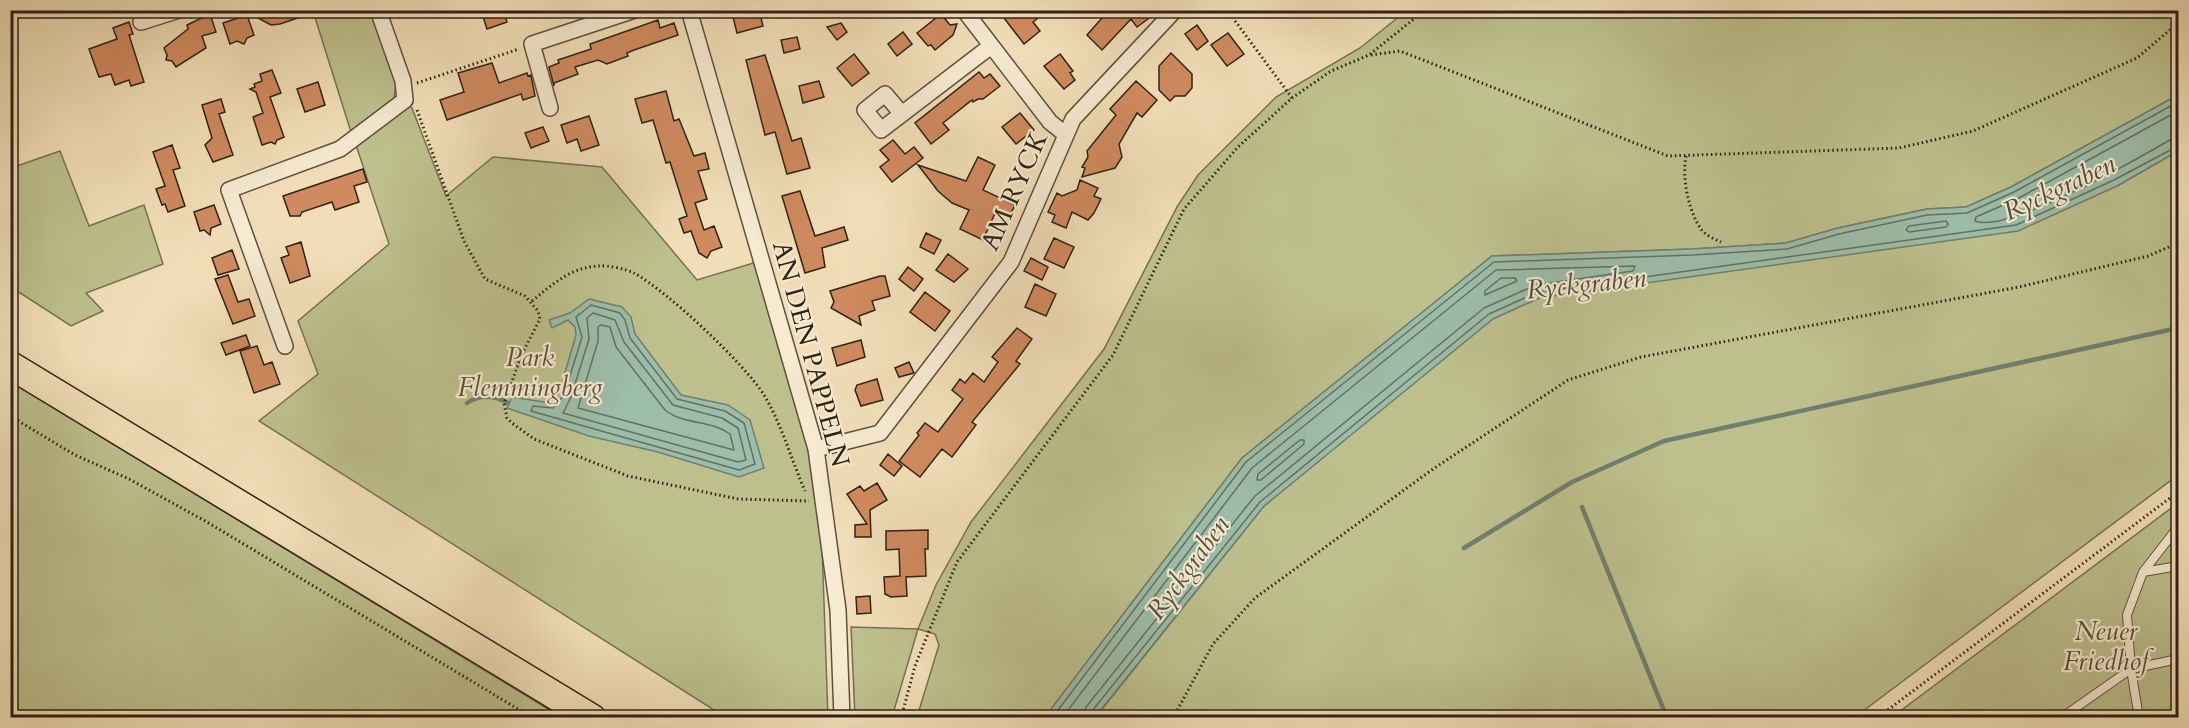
<svg xmlns="http://www.w3.org/2000/svg" width="2189" height="728" font-family="Cardo,serif">
<rect width="100%" height="100%" fill="#f1deb8"/>
<filter id="stains"><feTurbulence type="fractalNoise" baseFrequency=".00333" numOctaves="4"/><feColorMatrix values="0 0 0 0 .2 0 0 0 0 .09 0 0 0 0 .02 0 0 0 .5 -.17"/></filter>
<radialGradient id="worn" r=".72"><stop offset=".6" stop-color="#630" stop-opacity="0"/><stop offset="1" stop-color="#630" stop-opacity=".3"/></radialGradient>
<path fill="#bdc08d" stroke="#767152" stroke-width="1.5" d="M313 11H371L396 83 394 98 351 132Z
M1406 11H2178V95L2011 187 1966 207 1927 209 1838 228 1786 243 1692 249 1492 256 1242 458 1045 717H917L939 645 935 634 918 629 892 717H855L851 627 918 629 936 585 971 522 1104 349 1177 207 1198 175 1276 97 1360 48Z
M406 104 412 108 446 196 493 157 602 167 697 280 757 262 808 448 822 545 828 718 725 717 259 421 318 374 298 321 389 244 355 142Z
M60 151 89 226 144 205 163 264 86 293 103 311 71 326 11 287V168Z
M2178 151V475L1855 717 1095 718 1264 506 1493 318 1539 298 2117 186Z
M10 381 561 717H11Z
M2178 503V717L1891 718Z"/>
<path fill="#9cbda9" stroke="#707f6f" stroke-width="1.5" d="M2178 95V151L2117 186 2018 231 1539 298 1493 319 1264 506 1095 717H1045L1242 458 1492 256 1692 249 1786 243 1838 228 1927 209 1966 207 2011 187Z
M589 299 622 307 631 317 635 334 681 395 728 405 750 420 764 468 739 477 658 452 589 436 507 408 512 397 550 403 559 393 576 335 575 327 568 320 552 328 549 320 570 313Z"/>
<g fill="none" stroke-linecap="round" stroke-linejoin="round">
<path stroke="#657060" stroke-width="1.5" d="M2178 111 2017 199 1976 217 1975 221C2007 234 2137 159 2170 140L2178 139
M1946 221 1948 224 1946 227 1909 232 1906 230 1909 226Z
M1501 278H1515L1517 281 1485 295V291Z
M591 305 620 313 625 320 630 338 677 399 725 411 744 423 755 464 739 470 531 411 533 406 553 408 564 395 582 337 576 317Z
M593 313 615 320 624 342 673 405 722 418 738 428 746 460 738 462 563 413 571 397 589 339 587 318Z
M601 325 610 327 616 347 665 410C684 425 711 420 730 434L734 450 578 408 598 341V327Z
M1300 440H1304V444L1261 480H1257L1258 474Z
M1052 718 1246 462 1494 262 1693 255 1787 249 1839 234 1927 215 1967 213 2014 192 2178 102
M1062 718 1252 468 1496 270 1635 266 1633 271 1536 285 1484 308 1255 496 1086 707 1083 718
M1091 718 1092 711 1260 502 1489 314 1538 292 2016 225 2114 180 2178 146"/>
<path stroke="#707f6f" stroke-width="4.5" d="M467 403C480 394 495 396 508 403
M1582 507 1667 718
M1464 548 1572 482 1664 441 2178 328"/>
</g>
<path fill="#d08a5f" stroke="#2e2217" stroke-width="1.5" d="M243 10H314L315 12 280 24 271 25Z
M481 10H503L507 22 487 29Z
M741 10H759L763 26 737 33 732 13Z
M998 10H1048L1033 22 1040 31 1024 44Z
M1109 10H1114L1119 16 1124 10H1143L1149 18 1137 27 1131 19 1102 50 1087 35Z
M210 14 216 32 202 36 206 48 176 67 172 61 166 60 167 55 164 48 188 29 187 25Z
M941 14 950 25 957 24 953 35 935 50 931 45 928 46 917 33Z
M247 15 254 35 247 38 244 44 237 41 230 44 223 23Z
M658 20 660 28 674 23 678 35 634 50 627 53 628 56 607 64 598 60 575 67 578 74 554 83V86L549 67 559 63 558 60 591 49 590 44Z
M129 22 133 34 129 35 144 82 131 86 129 80 115 85 111 74 99 77 89 49 117 39 113 28Z
M841 23 847 32 837 40 827 27Z
M1197 25 1208 41 1197 50 1185 34Z
M903 32 912 44 897 56 888 44Z
M1228 33 1244 54 1227 66 1211 45Z
M797 37 800 49 784 53 781 40Z
M1171 53 1192 74V88L1185 96H1175L1170 101 1159 90V66Z
M854 54 869 73 852 86 837 68Z
M1060 54 1073 71 1070 73 1075 80 1064 89 1044 66Z
M765 55 792 141 801 138 810 168 787 174 775 132 765 135 746 60Z
M492 63 499 83 527 73 528 76 531 75 535 96 523 100 521 94 447 120 440 100 464 92 458 73Z
M272 70 281 93 270 97 284 137 277 140 275 144 271 142 262 145 253 117 263 113 256 92 250 89 255 87 254 84 262 81 260 74Z
M979 72 984 78 990 74 1000 86 983 99H978L973 102 972 100 943 123 949 130 931 144 915 123Z
M819 81 824 97 803 103 799 86Z
M1136 81 1157 100 1142 117 1137 113 1119 144 1122 157 1115 168 1082 177 1085 168 1082 167 1088 157 1087 151 1116 115 1110 109Z
M318 82 325 105 305 112 297 89Z
M666 91 674 121 679 119 694 156 705 153 709 169 698 171 707 199 695 203 704 230 714 226 722 247 711 251 707 258 699 253 691 231 684 233 679 219 687 216 670 162 666 163 653 120 642 123 635 99Z
M221 99 225 112 219 114 233 155 213 162 205 145 212 138 202 105Z
M1020 113 1034 130 1016 144 1002 127Z
M589 116 599 145 581 151 577 139 567 143 561 125Z
M543 127 549 141 531 148 525 133Z
M893 140 905 154 914 147 923 158 892 182 880 167 889 160 880 150Z
M172 145 180 168 173 170 185 206 168 212 165 204 162 205 156 189 165 186 153 152Z
M978 157 995 165 983 190 1015 205 1009 217 996 211 983 240 960 229 969 210 952 203 938 191 918 165 966 181Z
M363 169 367 182 354 186 359 202 335 210 332 202 302 212 300 216H290L283 196Z
M1080 180 1098 188 1094 196 1101 199 1094 213 1088 220 1072 212 1066 228 1052 222 1055 215 1048 212 1057 193 1062 196 1077 190Z
M800 191 815 236 844 227 848 240 822 248 825 267 805 273 782 196Z
M214 205 221 224 211 228 210 235 204 230 200 231 194 212Z
M926 233 941 240 934 254 920 247Z
M1054 238 1074 247 1064 268 1044 259Z
M301 242 310 276 290 283 281 258 289 255 286 247Z
M232 250 239 269 218 275 212 258Z
M948 254 968 269 954 282 936 270Z
M1031 258 1048 267 1042 280 1024 271Z
M908 267 923 279 914 291 899 279Z
M228 275 238 302 249 299 255 316 233 324 215 279Z
M880 276H885L890 296 872 301 875 310 859 316 861 325 831 308 834 302 830 291Z
M1035 284 1056 294 1046 316 1025 307Z
M925 292 950 311 935 331 910 312Z
M1017 328 1032 339 1016 361 1020 364 972 422 976 425 952 457 942 449 920 477 899 461 919 435 917 433 925 423 938 432 963 399 952 390 960 379 965 383 973 373 984 382 998 362 992 357Z
M246 335 250 346 226 355 221 343Z
M861 340 865 357 837 366 832 348Z
M257 346 264 365 272 362 280 384 254 393 240 351Z
M909 362 914 373 899 377 895 368Z
M877 379 883 400 861 406 855 390 857 385Z
M888 454 902 466 894 476 880 465Z
M877 483 887 500 870 510 871 537H855V525L867 524 847 494 860 486 864 491Z
M928 530V549H925L926 576 906 577 907 596 891 597 885 594 884 577 900 576 899 549 886 550V531Z
M870 596 871 613 857 614 856 597Z"/>
<g fill="none" stroke-linecap="round" stroke-linejoin="round">
<defs>
<path id="lane" d="M2143 572 2178 527
M2061 718 2131 669 2178 659
M2139 718 2131 669 2127 615 2143 572 2178 566"/>
<path id="street" d="M689 10 816 449 838 610 842 718
M964 10 1050 122 1065 134
M141 22 179 10
M550 108 532 44 635 10
M902 114 885 94 865 110 881 130 991 46
M285 346 229 190 340 149 405 100 403 81 378 10
M816 449 880 433 1011 262 1073 119 1175 10"/>
<path id="highway" d="M10 365 592 718"/>
</defs>
<use href="#lane" stroke="#5f513f" stroke-width="10"/>
<use href="#street" stroke="#5f513f" stroke-width="18"/>
<use href="#highway" stroke="#2e2217" stroke-width="30"/>
<path stroke="#2e2217" stroke-width="3" stroke-dasharray="1.5 3" stroke-linecap="butt" d="M1227 10 1292 98
M1371 55 1400 51 1668 156 1899 148 1973 131 2137 58 2178 23
M417 83 519 49
M417 110 464 241 485 279 525 296 538 311 540 319 522 354 504 403 507 418 512 423 534 439 628 476 738 499 809 501
M1686 156C1682 178 1688 210 1701 229 1705 235 1714 239 1721 242
M532 301C553 284 571 267 599 266 608 265 626 269 634 273 667 291 744 363 764 395 782 425 791 459 805 491
M10 416 75 455 129 479 207 522 533 718
M901 718 915 666 957 562 1113 355 1184 209 1238 147 1292 98 1331 71 1369 55 1425 10
M1173 718 1213 644 1255 598 1433 469 1568 380 1641 357 2019 287 2148 256 2178 243
M1877 718 2178 492"/>
<use href="#lane" stroke="#f6ead1" stroke-width="8"/>
<use href="#street" stroke="#f6ead1" stroke-width="15"/>
<use href="#highway" stroke="#f1deb8" stroke-width="27"/>
</g>
<g text-anchor="middle" dominant-baseline="central" stroke-width="4.5" stroke-linejoin="round" paint-order="stroke">
<g font-size="26" fill="#2e2217" stroke="#f6ead1">
<text transform="translate(1014 191) rotate(-66)">AM RYCK</text>
<text transform="translate(811 354) rotate(75)">AN DEN PAPPELN</text>
</g>
<g font-size="26" font-style="italic" fill="#59513a" stroke="#f6ead1">
<text x="530" y="357">Park<tspan x="530" dy="30">Flemmingberg</tspan></text>
<text x="2106" y="631">Neuer<tspan x="2106" dy="30">Friedhof</tspan></text>
</g>
<g font-size="27" font-style="italic" fill="#4f5043" stroke="#f6ead1">
<text transform="translate(2059 188) rotate(-25)">Ryckgraben</text>
<text transform="translate(1586 284) rotate(-6)">Ryckgraben</text>
<text transform="translate(1188 568) rotate(-54)">Ryckgraben</text>
</g>
</g>
<rect width="2189" height="728" fill="none" stroke="#f1deb8" stroke-width="36"/>
<rect x="12" y="12" width="2165" height="704" fill="none" stroke="#2e2217" stroke-width="3"/>
<rect x="18" y="18" width="2153" height="692" fill="none" stroke="#2e2217" stroke-width="1.5"/>
<rect width="100%" height="100%" filter="url(#stains)"/>
<rect width="100%" height="100%" fill="url(#worn)"/>
</svg>
